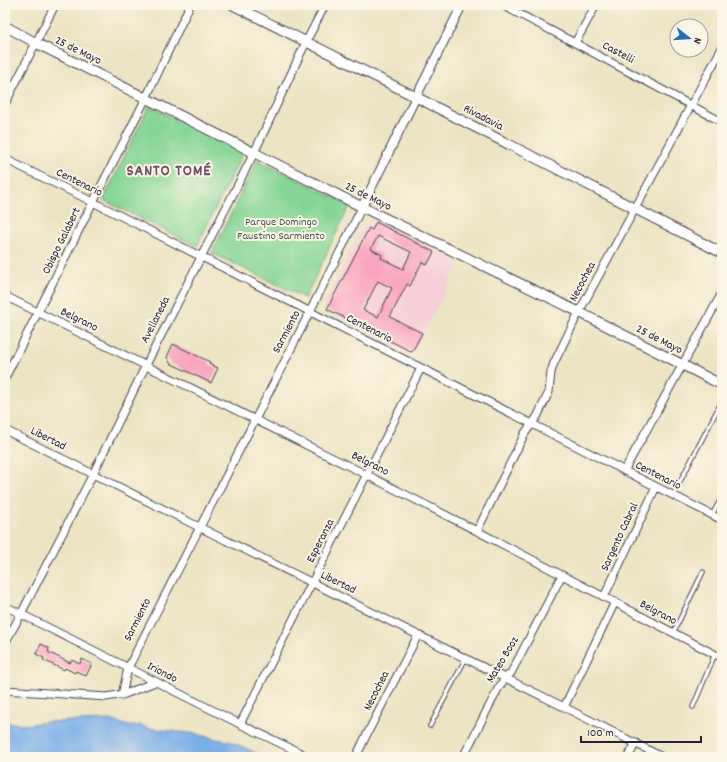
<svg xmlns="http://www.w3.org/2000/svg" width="727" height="762" font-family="Dekko,sans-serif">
<rect width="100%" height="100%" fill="#fcf5e5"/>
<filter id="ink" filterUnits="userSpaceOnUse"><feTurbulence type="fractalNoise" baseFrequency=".025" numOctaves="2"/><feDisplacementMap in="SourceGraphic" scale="8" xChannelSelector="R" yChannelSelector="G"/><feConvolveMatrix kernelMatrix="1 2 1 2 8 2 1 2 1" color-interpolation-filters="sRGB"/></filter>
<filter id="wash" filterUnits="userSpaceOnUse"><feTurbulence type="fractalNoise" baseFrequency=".012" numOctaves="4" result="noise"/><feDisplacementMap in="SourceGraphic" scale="16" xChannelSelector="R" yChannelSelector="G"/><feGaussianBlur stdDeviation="0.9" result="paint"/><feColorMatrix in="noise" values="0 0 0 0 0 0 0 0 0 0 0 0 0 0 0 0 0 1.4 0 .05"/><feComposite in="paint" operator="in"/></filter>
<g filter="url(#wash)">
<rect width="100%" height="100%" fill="#ece4c3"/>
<path fill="#f6cfd7" d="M371 217 460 262 412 354 325 309 326 301 364 223 368 225Z"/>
<path fill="#84d596" stroke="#537c68" d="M149 106 243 152 197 246 103 200Z
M257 160 350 205 305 298 212 253Z"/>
<path fill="#7aafe8" stroke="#4e6892" d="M110 720C123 723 127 729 140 725L147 728 197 734 216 739 229 741 265 757H5V722L13 723 24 725 45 722Z"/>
<g id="blocks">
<path fill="#faa4bf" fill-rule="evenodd" d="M376 222 434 252 427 265 422 262 410 286 407 284 390 317 422 333 412 352 327 309 369 228 372 230ZM378 236 411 252 403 269 381 258 382 255 371 249ZM378 281 392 288 378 317 363 310Z
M173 344 210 362 209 364 218 368 211 383 170 363 167 357Z
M41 644 49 648 48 652 70 663 72 660 80 664 82 659 92 664 86 676 76 671 75 673 65 668 64 670 43 660 44 658 36 654Z"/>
</g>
</g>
<g filter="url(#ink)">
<use href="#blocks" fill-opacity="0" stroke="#403f4f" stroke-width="1"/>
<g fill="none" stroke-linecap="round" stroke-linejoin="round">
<defs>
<path id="service" d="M673 495 722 401
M712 515 722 497
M673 633 703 572
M693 707 715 654
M430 726 466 658"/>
<path id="minor" d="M502 5 575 43 722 122
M575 43 596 5
M5 104 55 5
M5 159 93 202 722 520
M5 296 367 475 477 531 722 658
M5 378 93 202 146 98 190 5
M5 430 199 527 564 707 662 757
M624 471 722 293
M477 531 525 433 537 417 549 392 551 372 554 363 579 312 722 48
M604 597 656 487
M5 606 240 724 309 757
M5 643 21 614 93 474 146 365 254 153 306 42 325 5
M5 690 106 697 125 694 155 682
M122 695 128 668C206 514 286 362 362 207
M564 707 615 602
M240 724 421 368
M356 757 365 738 418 635
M463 757 498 689 505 678 511 673 562 575
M628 757 636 743"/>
<path id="tertiary" d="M362 207 416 97 462 5"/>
<path id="secondary" d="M233 5 416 97 722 253
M5 26 36 43 362 207 579 312 722 385"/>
</defs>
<use href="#service" stroke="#403f4f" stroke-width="5.5"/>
<use href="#minor" stroke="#403f4f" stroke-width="9"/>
<use href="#tertiary" stroke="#403f4f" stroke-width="10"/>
<use href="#secondary" stroke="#403f4f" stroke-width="11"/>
<use href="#service" stroke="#fff" stroke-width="3.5"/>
<use href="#minor" stroke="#fff" stroke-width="7"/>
<use href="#tertiary" stroke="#fff" stroke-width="8"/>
<use href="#secondary" stroke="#fff" stroke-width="9"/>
</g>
</g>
<g text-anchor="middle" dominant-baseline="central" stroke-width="4" stroke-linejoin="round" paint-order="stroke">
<g font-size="12" fill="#22223b" stroke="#fcf5e5">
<text transform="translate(78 51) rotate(26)">25 de Mayo</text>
<text transform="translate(618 53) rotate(28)">Castelli</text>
<text transform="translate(483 118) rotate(27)">Rivadavia</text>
<text transform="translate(79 183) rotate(26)">Centenario</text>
<text transform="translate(368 197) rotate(26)">25 de Mayo</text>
<text transform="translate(62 241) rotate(-64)">Obispo Galabert</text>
<text transform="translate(583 282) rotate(-62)">Necochea</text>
<text transform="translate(79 320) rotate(26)">Belgrano</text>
<text transform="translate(156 320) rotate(-63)">Avellaneda</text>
<text transform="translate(369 329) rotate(27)">Centenario</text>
<text transform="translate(287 332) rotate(-62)">Sarmiento</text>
<text transform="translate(659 340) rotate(27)">25 de Mayo</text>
<text transform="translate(48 439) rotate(27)">Libertad</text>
<text transform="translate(370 464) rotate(27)">Belgrano</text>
<text transform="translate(658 476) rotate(27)">Centenario</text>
<text transform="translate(620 537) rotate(-65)">Sargento Cabral</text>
<text transform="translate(321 541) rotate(-63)">Esperanza</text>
<text transform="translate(338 583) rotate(26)">Libertad</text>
<text transform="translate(658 613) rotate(28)">Belgrano</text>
<text transform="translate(138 620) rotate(-63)">Sarmiento</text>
<text transform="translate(503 660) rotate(-59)">Mateo Booz</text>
<text transform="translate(162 673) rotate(27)">Iriondo</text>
<text transform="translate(377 691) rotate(-63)">Necochea</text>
</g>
<g font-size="12" fill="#3f5856" stroke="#fcf5e5">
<text x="281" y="222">Parque Domingo<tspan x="281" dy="14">Faustino Sarmiento</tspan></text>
</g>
<g font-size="16" font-weight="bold" letter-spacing="1" fill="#6e5069" stroke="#fcf5e5">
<text x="169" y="171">SANTO TOMÉ</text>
</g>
</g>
<rect width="727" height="762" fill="none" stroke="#fcf5e5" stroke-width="20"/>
<g transform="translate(689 38) rotate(107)"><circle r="19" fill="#fcf5e5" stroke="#a5a1a1"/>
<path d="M0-3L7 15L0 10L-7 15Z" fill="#1f6fb2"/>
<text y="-6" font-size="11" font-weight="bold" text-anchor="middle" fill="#22223b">N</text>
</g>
<path d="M581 736v6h120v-6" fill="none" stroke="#22223b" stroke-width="2"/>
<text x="587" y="736" font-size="12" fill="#22223b" stroke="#fcf5e5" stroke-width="3" paint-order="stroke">100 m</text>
</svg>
